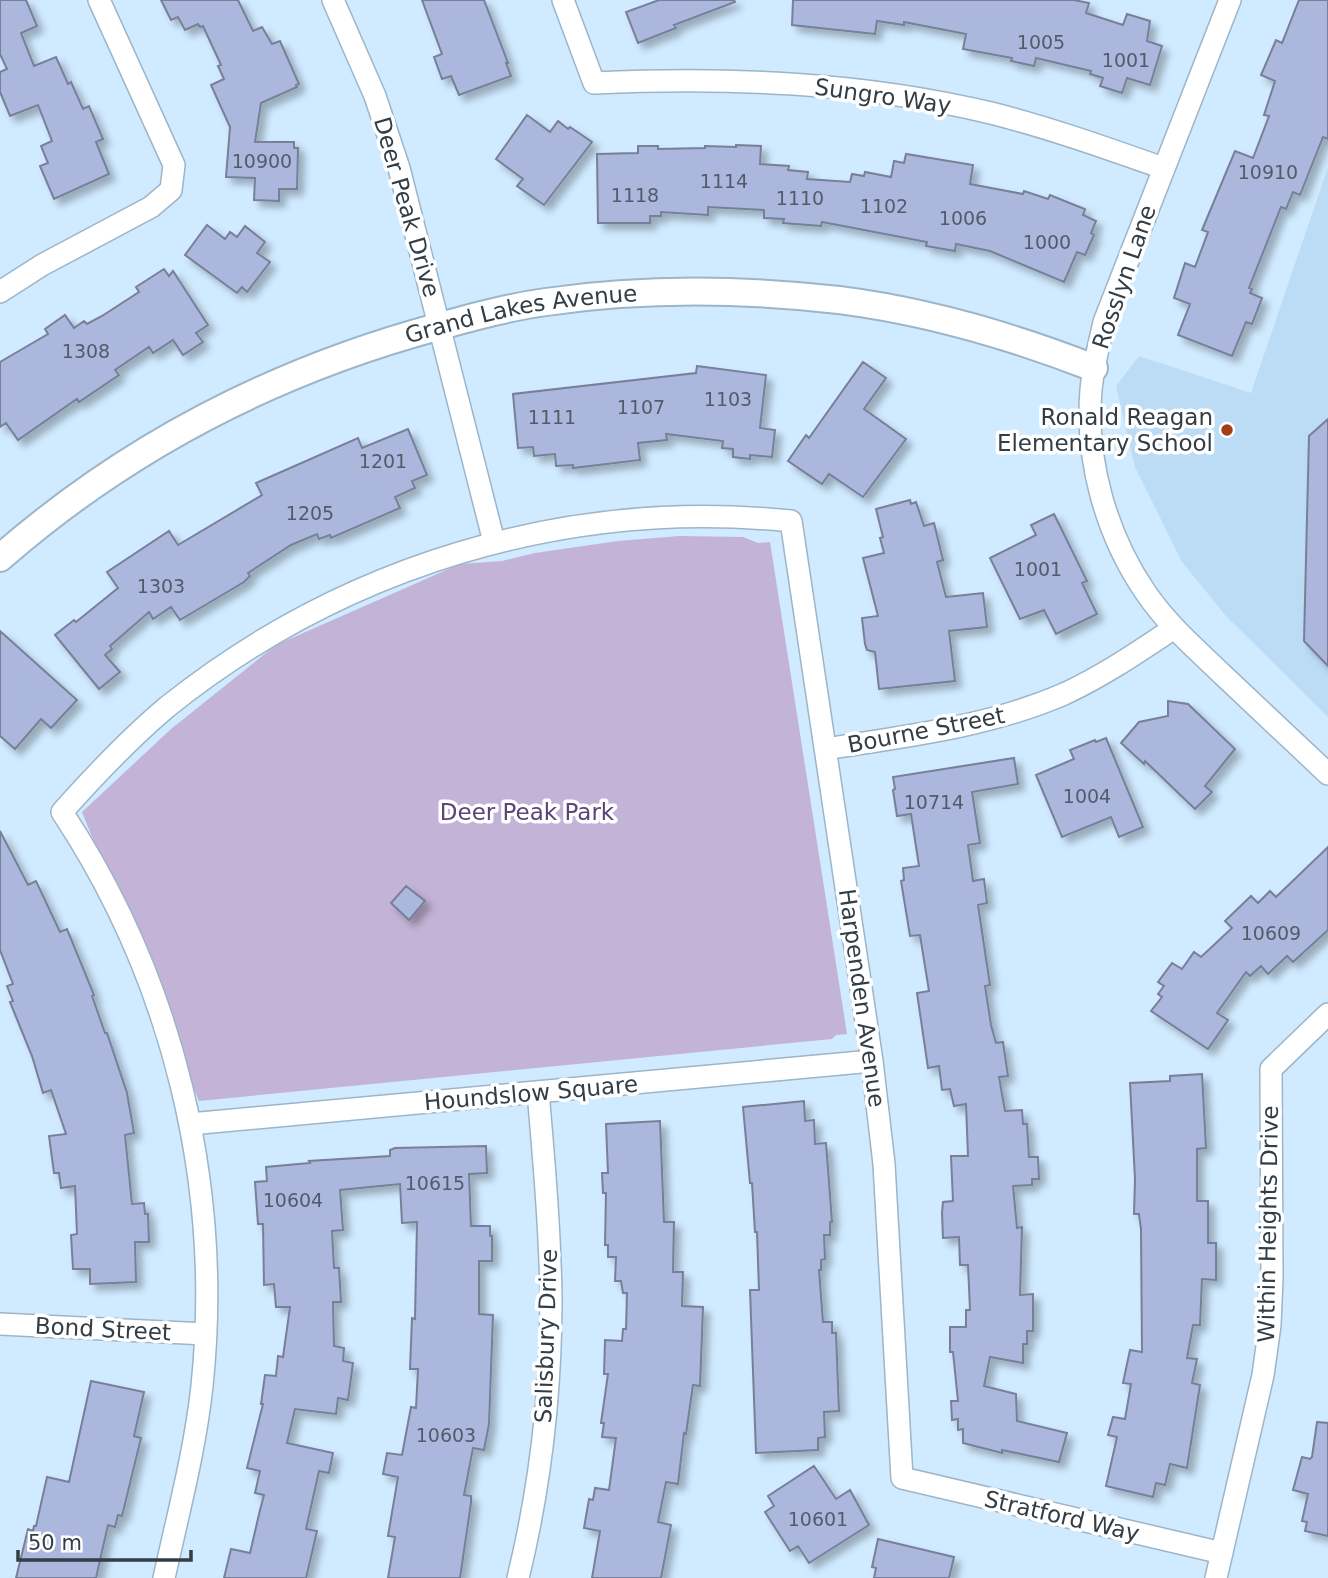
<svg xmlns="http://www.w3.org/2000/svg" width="1328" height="1578" font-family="'DejaVu Sans',sans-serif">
<defs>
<filter id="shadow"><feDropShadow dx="6" dy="6" stdDeviation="3.5" flood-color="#0004"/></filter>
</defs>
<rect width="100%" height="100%" fill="#d0eaff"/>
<path fill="#bcdcf5" d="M1328 167V717L1226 616 1182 562 1135 467 1116 386 1139 356 1251 393Z"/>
<path fill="#c3b3d7" d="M679 536 743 537 758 543 770 542 847 1034 836 1035 832 1039 199 1101 82 812 171 729 276 645 460 564 502 561 535 553 618 541Z"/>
<path fill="#acb7dd" stroke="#787f98" stroke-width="2" filter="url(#shadow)" d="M0 0H26L37 26 21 33 34 66 56 57 68 84 71 82 83 109 89 106 103 139 96 142 109 174 54 199 40 166 48 163 41 146 52 141 38 105 10 116 0 92V72L7 69 0 54Z
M161 0H238L253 31 262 27 272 44 280 41 299 84 296 85 297 87 261 103 255 142H294V148H298L297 189H279V201L254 200 255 178 226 177 230 127 211 85 224 79 218 66 221 65 203 26 200 27 198 24 185 30 178 17 171 20Z
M422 0H484L508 63H506L511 76 459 95 451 76 442 79 434 57 442 54Z
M659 0H734L735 2 674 25 676 28 638 43 626 12Z
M793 0H1074L1089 3 1086 13 1123 25 1127 14 1150 21 1147 41 1162 46 1150 85 1127 78 1122 93 1100 86 1103 78 1090 74 1091 71 1036 58 1034 66 1011 61 1012 58 963 49 966 34 904 22V25L877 21 875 34 792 25Z
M1299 0H1328V139L1323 137 1300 195 1293 192 1286 209 1281 207 1249 288 1252 289 1250 293 1262 298 1252 324 1246 322 1232 356 1178 335 1190 304 1174 298 1185 263 1195 267 1208 232 1202 230 1235 151 1253 158 1269 116 1264 115 1275 81 1261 75 1276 40 1282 43Z
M527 115 550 132 558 121 568 129 570 127 592 142 544 205 517 186 523 179 496 159Z
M736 145 761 146 760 164 789 166 788 170 808 172 807 179 850 182 852 174 864 176 865 172 891 177 894 161 904 163 906 154 973 165 970 184 1023 194 1024 191 1048 199 1050 195 1072 204 1085 209 1083 215 1096 221 1091 233 1094 235 1085 255 1077 252 1064 282 990 251 956 244 955 251 926 246 927 242 822 222 821 226 783 223 784 219 764 218V210L708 207V215L661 212V216H650V223H598L597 154 638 153V146H658V149L705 148V146L736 147Z
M207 225 225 239 230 232 237 237 245 226 265 242 257 253 270 262 247 292 242 287 237 293 185 255Z
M164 269 169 276 173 271 208 325 196 333 203 342 183 355 173 340 153 353 149 347 115 370 119 375 79 402 77 399 18 440 6 423 0 427V362L48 334 45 329 65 315 74 328 84 321 87 324 102 316 139 292 136 287Z
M863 362 886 378 864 409 906 439 863 497 829 474 822 484 788 461 806 435 809 438Z
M697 366 766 375 760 428 775 430 772 457 750 455V459L733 457V449L722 448 723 441 666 434 667 440 638 443 640 460 573 468V465L556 466 555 454 534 456 533 447 518 448 513 394 696 373Z
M1328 419V666L1304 641 1309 436Z
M408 429 427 475 412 481 415 488 395 497 400 508 331 538 330 535 319 539 317 534 291 545 248 573 250 576 244 582 180 620 171 607 153 619 149 612 110 646 112 649 105 655 120 672 99 689 55 635 74 620 76 622 118 588 107 572 169 531 178 545 262 495 256 483 358 438 362 448Z
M910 500 911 504 916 502 924 526 934 523 943 560 937 562 946 597 983 593 987 627 949 631 955 681 879 689 875 652 867 650 865 644 862 618 878 616 863 558 884 553 880 538 883 537 876 509Z
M1054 514 1087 581 1082 583 1097 614 1056 634 1044 610 1020 619 990 558 1036 535 1031 525Z
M0 631 77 700 51 728 41 719 15 749 0 736Z
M1168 701 1188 704 1235 749 1205 786 1212 792 1195 809 1145 761 1144 764 1121 743 1139 722 1168 716Z
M1106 738 1143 827 1119 837 1111 817 1062 837 1036 775 1074 759 1070 750 1095 740 1096 742Z
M1014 758 1018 784 972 792 980 843 968 845 973 881 984 879 987 903 978 905 990 985 985 986 991 1025 996 1043 1003 1042 1008 1076 999 1077 1005 1111 1022 1110 1023 1124H1027L1029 1157H1038L1039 1179H1032V1185L1013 1186 1017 1228 1022 1227 1020 1295 1033 1294V1331H1027V1344H1023V1363L990 1357 984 1386 1016 1394 1017 1421 1067 1433 1059 1462 1002 1450V1453L963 1443V1429L958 1430V1419L952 1420 951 1401H958L953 1352H950V1327H966V1310H970L968 1265H960L959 1237 943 1238 942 1213 943 1202 953 1201 951 1156H968L966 1104 954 1106 950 1089 942 1090 939 1066 928 1068 917 993 929 991 920 935 910 936 901 881 904 880 903 868 919 866 911 814 897 816 893 790 895 789 893 777Z
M0 831 28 885 36 881 60 932 67 929 94 995 92 996 105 1033H107L127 1093 134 1133 125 1135 132 1204 144 1203 145 1214H148L149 1242H135L136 1282 90 1284V1269H73L71 1235 77 1234 75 1186 61 1188 59 1173H54L49 1136 66 1134 51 1090 43 1093 32 1056 10 1002 13 1001 7 986 13 984 0 950Z
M1328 847V930L1293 962 1287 956 1268 974 1261 966 1250 976 1246 972 1217 1013 1228 1020 1208 1049 1151 1011 1162 997 1158 994 1164 986 1158 982 1172 963 1182 969 1194 952 1201 957 1232 928 1225 921 1251 896 1258 903 1270 891 1276 897Z
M406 886 425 901 409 920 391 903Z
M1202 1074 1206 1148 1197 1149V1201H1208V1243H1216V1280L1202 1279 1200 1325H1193L1187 1358 1197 1359 1192 1383 1200 1385 1187 1468 1170 1464 1165 1485 1156 1483 1153 1497 1106 1486 1117 1437 1108 1435 1113 1417 1125 1419 1131 1384 1123 1383 1130 1350 1142 1352 1141 1229 1139 1214H1134L1135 1179 1130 1083 1170 1081V1076Z
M804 1101 805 1121 814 1120 815 1144 826 1143 832 1222H830V1235H824L825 1259 821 1260V1270H819L823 1322H832V1333H836L839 1411 824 1412 825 1437 818 1438V1450L756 1453 750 1290H759L757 1232H755L752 1183H750L743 1107Z
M660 1121 664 1222H674L673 1272H683L682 1306 703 1307 700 1386 693 1385 686 1434 684 1433 678 1484 666 1482 658 1522 671 1525 661 1578H592L600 1531 584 1528 589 1499 593 1500 595 1488 609 1490 616 1438 602 1437 604 1423H601L608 1374H604L605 1340 622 1341 623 1329H626L627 1293H623L621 1281H615L616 1257H608V1245H605L606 1193H603L602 1173H608L606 1124Z
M486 1146 487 1173 469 1174 471 1226H490V1236H492V1261H479V1314L493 1315 489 1424 484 1450 473 1448 464 1495 471 1496V1503L460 1578H388L395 1537 388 1536 398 1477 383 1474 387 1453 402 1455 411 1407 416 1408 418 1369H410L412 1318 415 1319 417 1222 402 1223 400 1184 340 1190 343 1230 332 1231 334 1268H339L341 1302H333L334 1346 344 1348 343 1361 353 1363 348 1400 338 1398 336 1414 295 1409 287 1443 333 1453 329 1473 319 1471 306 1529 317 1531 306 1578H224L231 1549 250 1553 260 1510 264 1495 255 1493 260 1471 247 1468 263 1404H261L265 1375 276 1376 278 1356 283 1357 290 1307H276L274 1284 264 1285 263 1224H258L255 1182 267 1181 266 1167 310 1163 309 1161 390 1156V1150L395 1148Z
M91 1381 144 1392 134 1436 141 1438 122 1516 118 1515 115 1527 108 1525 96 1578H16L28 1529 33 1531 34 1526H36L47 1477 69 1482Z
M1317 1422 1328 1423V1536L1305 1531 1307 1522 1302 1521 1308 1494 1293 1490 1302 1457 1310 1459 1312 1457Z
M814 1466 836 1499 850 1490 869 1525 809 1563 798 1546 790 1551 765 1512 774 1506 768 1496Z
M878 1539 954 1557 949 1578H874L876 1568 872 1567Z"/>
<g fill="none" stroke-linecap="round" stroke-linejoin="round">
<defs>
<path id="minor" d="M333 0 375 96 399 168 494 542
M563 0 594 83C728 77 860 82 991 113 1050 128 1106 148 1163 168
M1230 0 1104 322C1099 345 1093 367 1091 390 1085 460 1106 535 1146 593 1167 624 1196 649 1223 675 1258 708 1293 741 1328 774
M0 292 42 265 151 207 171 190 174 165 99 0
M825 749C906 736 988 727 1064 694 1103 676 1138 652 1174 628
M190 1124 872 1061
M0 1324 206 1334
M164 1578C178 1514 195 1451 202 1386 223 1185 173 980 62 812 95 775 129 739 167 707 343 566 566 498 791 521L872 1061 884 1164 902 1478 1222 1553
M518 1578C540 1488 551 1392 551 1299 550 1230 544 1161 538 1092
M1216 1578 1263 1375 1270 1325 1272 1278 1271 1069 1328 1014"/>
<g id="tertiary">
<path id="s1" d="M0 558C127 447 275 371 437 327 473 317 509 307 546 302 643 288 742 289 839 300 926 311 1012 336 1094 368"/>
</g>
</defs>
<use href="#minor" stroke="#9cb5c8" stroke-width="24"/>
<use href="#tertiary" stroke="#9cb5c8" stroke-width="30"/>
<use href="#minor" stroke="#fff" stroke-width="21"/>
<use href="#tertiary" stroke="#fff" stroke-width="26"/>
</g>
<circle fill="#a33d14" stroke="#fff" stroke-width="2.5" cx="1227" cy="430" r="7"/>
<g text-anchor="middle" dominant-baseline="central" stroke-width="7" stroke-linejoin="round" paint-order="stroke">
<g font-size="19" fill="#515c6b">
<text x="1041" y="42">1005</text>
<text x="1126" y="60">1001</text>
<text x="262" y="161">10900</text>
<text x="1268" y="172">10910</text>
<text x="724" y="181">1114</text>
<text x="635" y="195">1118</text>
<text x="800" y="198">1110</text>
<text x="884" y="206">1102</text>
<text x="963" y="218">1006</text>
<text x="1047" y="242">1000</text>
<text x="86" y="351">1308</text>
<text x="728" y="399">1103</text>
<text x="641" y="407">1107</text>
<text x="552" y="417">1111</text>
<text x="383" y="461">1201</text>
<text x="310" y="513">1205</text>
<text x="1038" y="569">1001</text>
<text x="161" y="586">1303</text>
<text x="1087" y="796">1004</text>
<text x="934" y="802">10714</text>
<text x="1271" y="933">10609</text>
<text x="435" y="1183">10615</text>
<text x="293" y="1200">10604</text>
<text x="446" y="1435">10603</text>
<text x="818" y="1519">10601</text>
</g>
<g font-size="23" fill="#333d45" stroke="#fff">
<text transform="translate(883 96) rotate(8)">Sungro Way</text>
<text transform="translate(407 207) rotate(74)">Deer Peak Drive</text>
<text transform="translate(1124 277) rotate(-71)">Rosslyn Lane</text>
<text stroke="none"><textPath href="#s1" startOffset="584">Grand Lakes Avenue</textPath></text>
<text transform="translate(926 730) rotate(-11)">Bourne Street</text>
<text transform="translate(862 998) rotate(82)">Harpenden Avenue</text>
<text transform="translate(531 1093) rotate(-5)">Houndslow Square</text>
<text transform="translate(1268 1224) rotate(-89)">Within Heights Drive</text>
<text transform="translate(103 1329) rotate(3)">Bond Street</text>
<text transform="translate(546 1336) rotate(-88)">Salisbury Drive</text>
<text transform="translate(1062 1516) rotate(13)">Stratford Way</text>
</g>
<g font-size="23" fill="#333d45" stroke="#fff" text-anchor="end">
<text x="1213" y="417">Ronald Reagan<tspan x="1213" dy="26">Elementary School</tspan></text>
</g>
<g font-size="23" fill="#5c4577" stroke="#fff">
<text x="527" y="812">Deer Peak Park</text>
</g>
</g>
<path d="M18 1550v10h173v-10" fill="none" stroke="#333d45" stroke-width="3.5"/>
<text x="28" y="1550" font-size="21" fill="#333d45" stroke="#ffffff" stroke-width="5" paint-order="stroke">50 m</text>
</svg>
